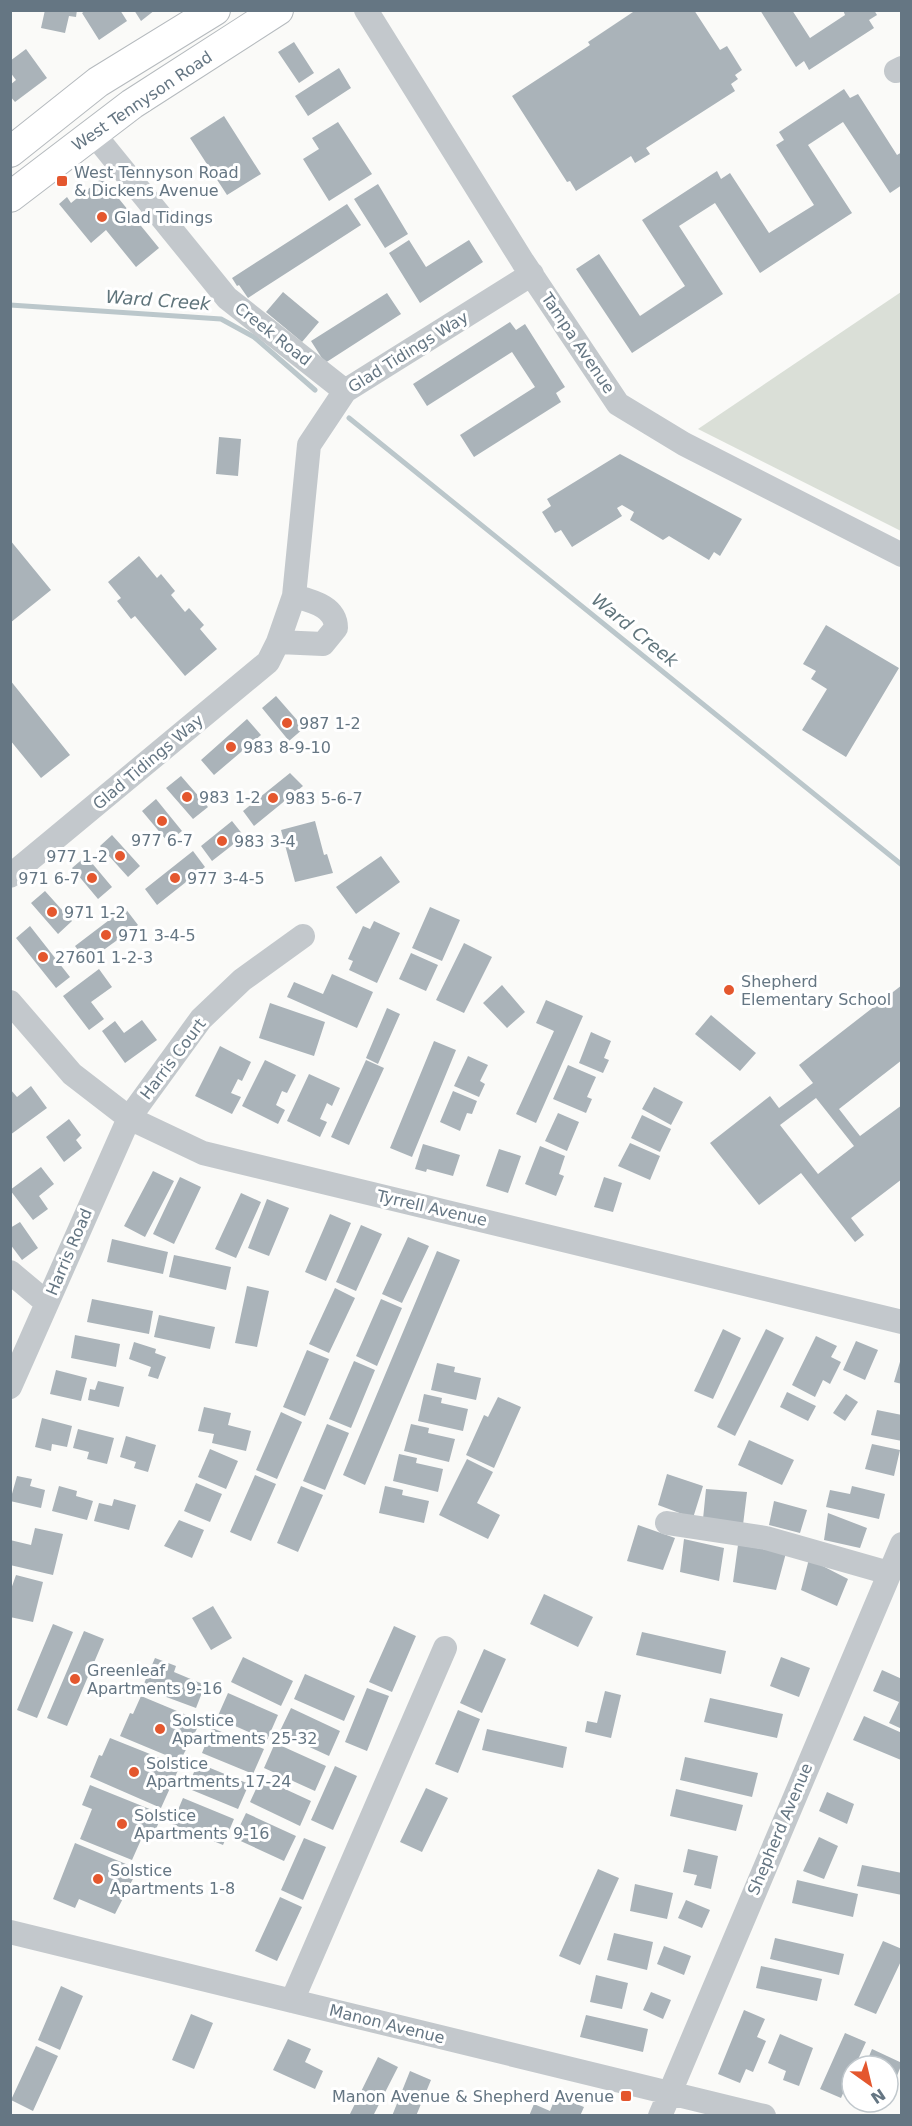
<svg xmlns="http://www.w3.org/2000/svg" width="912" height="2126" font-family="'DejaVu Sans',sans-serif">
<rect width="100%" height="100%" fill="#fafaf8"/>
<path fill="#dadfd7" d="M901 292V531L698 429Z"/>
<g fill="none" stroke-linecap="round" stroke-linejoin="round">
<path stroke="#bbc7cb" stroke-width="5" d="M10 305 221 319 254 337 315 390
M349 418 902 865"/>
</g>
<path fill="#aab3b9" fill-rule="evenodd" d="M45 10H77L76 17 69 16 65 33 41 28Z
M86 10H120L127 21 99 40 82 13Z
M134 10H155L141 21Z
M636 10H694L720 50 727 46 742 70 735 75 738 79 731 84 735 91 646 148 650 154 635 163 631 156 576 191 570 181 567 182 512 96 590 45 588 42Z
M760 10H792L810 38 845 15 843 10H874L877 15 869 20 874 28 809 70 804 61 796 67Z
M294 42 314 73 299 83 278 52Z
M26 49 47 78 15 102 10 96V85L16 80 10 72V61Z
M339 68 351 88 308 116 295 96Z
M844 89 850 98 858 94 897 155 902 152V185L890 193 843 122 808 145 852 213 760 273 715 203 679 226 723 294 632 353 576 269 599 254 640 316 685 286 642 220 717 171 721 179 730 173 769 233 814 205 776 145 784 140 779 132Z
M224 116 261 174 227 195 190 138Z
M338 122 372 174 329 201 303 159 319 149 312 138Z
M102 178 159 248 136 267 106 230 91 243 59 204 67 197 71 203Z
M378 184 408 234 385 248 354 199Z
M347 204 361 225 248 298 239 285 237 286 232 278Z
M409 240 426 267 469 240 483 262 420 303 389 253Z
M283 292 319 322 302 342 266 312Z
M387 293 401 314 325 363 311 341Z
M510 322 516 330 525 324 565 387 556 393 561 402 474 457 460 435 535 387 512 352 427 406 413 384Z
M219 437 241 439 238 476 216 474Z
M620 454 742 519 720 556 714 552 709 560 669 536 663 540 630 520 634 512 622 505 617 508 622 516 572 547 561 530 555 533 542 512 551 506 547 499Z
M10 540 51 590 10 623Z
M139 556 157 578 161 574 175 591 171 595 185 612 189 608 204 625 200 629 217 649 185 676 135 616 131 619 117 601 121 598 108 582Z
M826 625 899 668 846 757 802 730 827 689 811 679 816 671 803 664Z
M10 680 70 755 41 778 10 740Z
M276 696 304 728 289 741 262 708Z
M247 719 261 735 214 775 201 760Z
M290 773 303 786 254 826 243 811Z
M181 776 208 807 193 819 166 788Z
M156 799 182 831 168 842 142 811Z
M232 821 244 836 212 861 201 846Z
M315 821 324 855 327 854 333 873 295 882 281 830Z
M112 835 140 866 128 877 100 846Z
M193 851 205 867 157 905 145 889Z
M86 856 112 887 98 899 72 868Z
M381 856 400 882 356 914 336 887Z
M45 891 72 921 58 934 31 903Z
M430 907 460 920 442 961 412 948Z
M125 908 138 925 87 962 75 946Z
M374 921 400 933 377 983 349 970 353 961 348 959 363 926 370 929Z
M30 926 70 977 56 988 16 938Z
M464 943 492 957 464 1013 436 1000Z
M411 953 438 965 426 991 399 979Z
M99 969 112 987 91 1002 104 1019 89 1030 63 996Z
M332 974 373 992 357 1028 287 997 294 982 323 994Z
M502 985 525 1012 507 1028 483 1003Z
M902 985V1060L839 1109 860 1136 902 1105V1179L851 1218 864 1235 855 1242 801 1173 759 1205 710 1143 770 1096 779 1108 813 1083 799 1065ZM816 1098 854 1146 818 1174 780 1125Z
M546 1000 583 1016 536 1123 516 1114 554 1031 536 1023Z
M270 1003 325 1022 314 1056 259 1038Z
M387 1008 400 1014 378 1064 366 1058Z
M711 1015 756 1053 740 1071 695 1034Z
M142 1020 157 1040 125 1063 102 1031 115 1021 124 1033Z
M591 1032 611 1041 604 1058 609 1060 603 1073 579 1063Z
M434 1041 456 1050 412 1157 390 1148Z
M220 1046 251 1062 242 1081 238 1079 231 1093 241 1097 232 1114 195 1096Z
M468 1056 488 1065 480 1081 485 1084 479 1097 454 1086Z
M265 1060 296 1075 287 1093 282 1091 276 1105 285 1110 278 1124 242 1106Z
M366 1060 384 1068 349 1145 331 1137Z
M568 1065 596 1077 587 1097 592 1099 586 1113 553 1099Z
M309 1074 340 1088 332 1106 327 1103 320 1119 327 1122 320 1137 287 1121Z
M31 1086 47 1108 10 1135V1089L17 1097Z
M654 1087 683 1102 671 1125 642 1109Z
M453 1091 477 1101 472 1114 467 1113 460 1131 440 1122Z
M558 1113 579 1122 567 1151 545 1141Z
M642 1115 671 1129 660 1152 631 1138Z
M69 1119 81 1135 76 1140 82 1148 64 1162 46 1137Z
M630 1143 660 1156 650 1180 618 1166Z
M423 1144 460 1155 453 1176 427 1169 426 1172 415 1169Z
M540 1146 565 1156 559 1174 564 1176 556 1196 525 1184Z
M499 1149 521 1156 508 1193 486 1186Z
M41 1167 54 1184 39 1196 48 1209 33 1220 10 1190Z
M153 1171 174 1181 145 1237 124 1226Z
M180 1177 201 1187 174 1244 153 1234Z
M604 1177 622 1183 613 1212 594 1207Z
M241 1193 261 1202 236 1258 215 1249Z
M267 1199 289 1208 269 1256 248 1248Z
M330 1214 351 1223 326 1281 305 1272Z
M20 1222 38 1248 22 1260 10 1244V1228Z
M361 1225 382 1234 356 1291 336 1282Z
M408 1237 429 1246 402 1303 382 1294Z
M112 1239 168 1252 163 1274 107 1262Z
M437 1251 460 1260 365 1485 343 1475Z
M174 1255 231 1267 226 1290 169 1277Z
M247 1286 269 1291 257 1347 235 1343Z
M335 1288 355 1298 329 1353 309 1344Z
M92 1299 153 1311 149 1334 87 1322Z
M381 1299 402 1308 377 1366 356 1356Z
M159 1315 215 1327 210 1349 154 1337Z
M723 1329 741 1338 713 1399 694 1391Z
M766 1329 784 1338 735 1436 717 1427Z
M75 1335 120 1344 116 1367 71 1358Z
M816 1336 837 1346 831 1357 841 1362 830 1384 823 1380 815 1397 792 1385Z
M856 1341 878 1350 865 1380 843 1370Z
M134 1342 156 1349 155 1353 166 1357 158 1379 148 1376 151 1367 129 1359Z
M307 1350 329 1359 305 1416 283 1407Z
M902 1355V1384L894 1382Z
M354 1361 375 1370 351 1428 329 1419Z
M437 1363 455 1367 454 1372 481 1378 476 1400 431 1390Z
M56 1370 87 1378 81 1401 50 1394Z
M98 1381 124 1387 119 1407 88 1400 90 1389 95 1390Z
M787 1392 816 1406 808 1421 780 1407Z
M424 1394 442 1398 441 1403 468 1409 463 1431 418 1421Z
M846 1394 858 1402 845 1421 833 1413Z
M498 1397 521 1407 494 1468 466 1455 484 1415 488 1417Z
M204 1407 231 1413 228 1425 251 1431 246 1451 212 1443 214 1434 198 1431Z
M877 1410 902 1415V1441L871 1435Z
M281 1412 302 1422 277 1479 256 1470Z
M42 1418 72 1426 67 1447 52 1444 51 1451 35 1447Z
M327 1424 349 1433 325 1490 303 1481Z
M411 1424 429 1428 428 1433 455 1439 449 1462 404 1451Z
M78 1429 114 1438 107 1464 87 1459 89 1452 73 1448Z
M126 1436 156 1445 148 1472 134 1468 136 1462 120 1457Z
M749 1440 794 1460 782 1485 738 1465Z
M872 1444 900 1450 894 1476 865 1469Z
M210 1449 238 1461 226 1489 198 1477Z
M399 1454 417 1458 416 1463 443 1469 438 1492 393 1481Z
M467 1459 493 1472 477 1503 500 1515 488 1539 439 1515Z
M667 1474 703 1486 693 1518 658 1505Z
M255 1475 276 1484 251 1541 230 1532Z
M17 1476 32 1479 30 1486 45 1490 41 1508 10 1501Z
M196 1483 222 1494 210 1522 184 1511Z
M59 1486 77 1491 76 1496 93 1501 87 1520 52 1511Z
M301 1486 323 1495 298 1552 277 1543Z
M385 1486 403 1490 402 1495 429 1501 424 1523 379 1513Z
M852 1486 885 1494 879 1519 826 1507 830 1490 850 1494Z
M706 1489 747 1492 743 1525 703 1519Z
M114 1499 136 1505 129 1530 94 1521 99 1503 112 1506Z
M774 1501 807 1510 800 1533 769 1525Z
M828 1513 867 1528 860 1548 824 1540Z
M179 1520 204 1530 192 1558 164 1546Z
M638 1525 675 1538 663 1570 627 1561Z
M35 1528 63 1534 53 1575 10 1565V1540L31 1545Z
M684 1539 724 1548 719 1581 680 1572Z
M738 1545 786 1553 776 1590 733 1582Z
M809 1559 848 1579 837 1606 801 1590Z
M16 1575 43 1582 33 1622 10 1617V1592Z
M544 1594 593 1617 578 1647 530 1624Z
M213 1606 232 1638 211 1650 192 1618Z
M53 1624 73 1632 37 1718 17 1710Z
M394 1626 416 1636 392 1692 369 1682Z
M84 1631 104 1639 67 1726 47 1718Z
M642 1632 726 1651 721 1674 636 1655Z
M484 1649 506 1659 482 1713 460 1703Z
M243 1657 293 1681 281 1706 231 1682Z
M781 1657 810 1668 799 1697 770 1686Z
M155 1658 176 1666 174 1672 205 1685 196 1708 142 1688Z
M882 1670 902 1679V1729L889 1723 899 1702 873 1691Z
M305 1674 355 1696 344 1721 294 1699Z
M367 1688 389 1696 367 1751 345 1742Z
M605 1691 621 1695 611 1738 585 1732 587 1721 597 1723Z
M228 1693 278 1715 267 1740 217 1718Z
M141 1696 201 1721 180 1761 120 1736 130 1713 133 1714Z
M710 1698 783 1714 777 1738 704 1722Z
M291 1708 340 1731 329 1756 279 1733Z
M458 1710 480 1719 458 1773 435 1764Z
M864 1716 902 1733 901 1760 853 1740Z
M212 1728 264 1749 253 1774 202 1753Z
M487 1729 567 1747 563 1768 482 1750Z
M110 1738 180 1766 161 1808 90 1777 99 1755 102 1756Z
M275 1743 326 1766 315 1791 264 1768Z
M685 1757 758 1773 752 1797 680 1780Z
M198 1763 249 1784 238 1809 187 1788Z
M335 1766 357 1776 333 1830 311 1820Z
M261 1778 311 1801 300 1826 250 1802Z
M90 1785 162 1814 153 1837 144 1833 132 1860 80 1839 92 1809 82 1805Z
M426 1788 448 1798 422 1852 400 1842Z
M676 1789 743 1805 736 1831 670 1816Z
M827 1792 854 1804 847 1824 819 1811Z
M183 1798 234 1819 223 1845 172 1824Z
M246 1813 296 1836 284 1861 234 1838Z
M819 1837 838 1846 824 1879 803 1871Z
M304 1838 326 1847 303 1900 281 1890Z
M75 1843 138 1869 115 1914 79 1899 75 1908 53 1899Z
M688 1849 718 1856 711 1889 694 1885 697 1875 683 1872Z
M862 1865 902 1873V1895L857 1886Z
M598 1869 619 1878 580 1965 559 1956Z
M797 1880 858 1894 853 1917 792 1903Z
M635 1884 673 1893 667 1919 630 1911Z
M280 1897 302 1907 277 1961 255 1951Z
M686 1900 710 1910 702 1928 678 1918Z
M614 1933 653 1942 647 1970 607 1960Z
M775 1938 844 1954 839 1975 770 1959Z
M883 1941 902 1949V1959L876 2014 854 2005Z
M664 1946 691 1956 684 1975 657 1964Z
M761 1966 822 1979 817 2001 756 1988Z
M596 1975 628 1983 622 2009 590 2002Z
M61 1986 83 1996 60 2050 38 2040Z
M651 1992 671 2000 663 2019 643 2010Z
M744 2010 765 2019 757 2037 766 2041 753 2072 746 2069 740 2083 718 2074Z
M191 2014 213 2023 194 2069 172 2060Z
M586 2015 648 2029 643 2052 580 2037Z
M845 2033 866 2042 855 2066H852V2073L841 2098 820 2089Z
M780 2034 813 2048 799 2086 783 2080 786 2071 768 2063Z
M288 2039 311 2049 305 2062 323 2071 315 2089 273 2070Z
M36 2046 58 2056 33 2111 11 2100Z
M872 2049 902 2063 890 2094 888 2066H865Z
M378 2057 398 2067 373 2116H349Z
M410 2071 431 2080 416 2116H392Z
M556 2096 584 2107 580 2116H529L534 2104 550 2111Z"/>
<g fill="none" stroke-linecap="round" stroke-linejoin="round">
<defs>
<path id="major" d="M10 152 98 82 215 10
M10 197 132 104 278 10"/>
</defs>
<use href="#major" stroke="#b5babe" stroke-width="32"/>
<path stroke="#c3c8cc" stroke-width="24" d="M366 10 523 262 618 404 684 444 902 555
M896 71 902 68
M93 133 227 298 345 391
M278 642 323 644 336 628C336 606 311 601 294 596
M10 876 268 662 278 642 294 596 309 445 345 391 532 274
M10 1002 72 1074 129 1118 203 1153 902 1322
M10 1272 47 1303
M10 1387 129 1118 201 1019 242 980 303 936
M667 1523 766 1538 889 1573
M10 1932 764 2116
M292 2001 445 1648
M660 2116 902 1544"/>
<use href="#major" stroke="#fff" stroke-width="30"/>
</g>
<g fill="#e4572e" stroke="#fff" stroke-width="2">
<rect x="56" y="175" width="12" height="12" rx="3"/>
<circle cx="102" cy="217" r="6"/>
<circle cx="287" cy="723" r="6"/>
<circle cx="231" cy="747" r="6"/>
<circle cx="187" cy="797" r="6"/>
<circle cx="273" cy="798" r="6"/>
<circle cx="162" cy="821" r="6"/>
<circle cx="222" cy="841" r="6"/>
<circle cx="120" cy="856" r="6"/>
<circle cx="92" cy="878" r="6"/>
<circle cx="175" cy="878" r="6"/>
<circle cx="52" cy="912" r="6"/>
<circle cx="106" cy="935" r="6"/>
<circle cx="43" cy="957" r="6"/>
<circle cx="729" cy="990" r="6"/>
<circle cx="75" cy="1679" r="6"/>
<circle cx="160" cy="1729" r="6"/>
<circle cx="134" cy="1772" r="6"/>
<circle cx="122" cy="1824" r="6"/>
<circle cx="98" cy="1879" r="6"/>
<rect x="620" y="2090" width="12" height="12" rx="3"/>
</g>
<g text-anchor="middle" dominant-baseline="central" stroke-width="6" stroke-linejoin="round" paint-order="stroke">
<g font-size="16" fill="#657683" stroke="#fff">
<text transform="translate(142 101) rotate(-34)">West Tennyson Road</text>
<text transform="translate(273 334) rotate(38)">Creek Road</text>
<text transform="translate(578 343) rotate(56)">Tampa Avenue</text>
<text transform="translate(408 352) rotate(-32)">Glad Tidings Way</text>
<text transform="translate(148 762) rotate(-40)">Glad Tidings Way</text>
<text transform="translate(173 1059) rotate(-53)">Harris Court</text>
<text transform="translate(432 1208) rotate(13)">Tyrrell Avenue</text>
<text transform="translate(69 1252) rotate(-67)">Harris Road</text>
<text transform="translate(780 1829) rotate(-67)">Shepherd Avenue</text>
<text transform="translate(387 2024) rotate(14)">Manon Avenue</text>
</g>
<g font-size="16" fill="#657683" stroke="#fff" text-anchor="start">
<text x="74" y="172">West Tennyson Road<tspan x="74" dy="18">&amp; Dickens Avenue</tspan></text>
<text x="114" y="217">Glad Tidings</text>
<text x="299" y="723">987 1-2</text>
<text x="243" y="747">983 8-9-10</text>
<text x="199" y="797">983 1-2</text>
<text x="285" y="798">983 5-6-7</text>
<text x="162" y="840" text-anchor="middle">977 6-7</text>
<text x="234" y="841">983 3-4</text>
<text x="108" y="856" text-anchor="end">977 1-2</text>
<text x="80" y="878" text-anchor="end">971 6-7</text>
<text x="187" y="878">977 3-4-5</text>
<text x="64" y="912">971 1-2</text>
<text x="118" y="935">971 3-4-5</text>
<text x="55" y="957">27601 1-2-3</text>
<text x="741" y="981">Shepherd<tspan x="741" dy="18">Elementary School</tspan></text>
<text x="87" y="1670">Greenleaf<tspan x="87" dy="18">Apartments 9-16</tspan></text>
<text x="172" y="1720">Solstice<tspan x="172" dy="18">Apartments 25-32</tspan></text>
<text x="146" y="1763">Solstice<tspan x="146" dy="18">Apartments 17-24</tspan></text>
<text x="134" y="1815">Solstice<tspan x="134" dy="18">Apartments 9-16</tspan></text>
<text x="110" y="1870">Solstice<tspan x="110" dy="18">Apartments 1-8</tspan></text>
<text x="614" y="2096" text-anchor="end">Manon Avenue &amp; Shepherd Avenue</text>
</g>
<g font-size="18" font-style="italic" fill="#60757c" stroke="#fff">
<text transform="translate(158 300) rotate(4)">Ward Creek</text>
<text transform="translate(635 630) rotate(39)">Ward Creek</text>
</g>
</g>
<rect width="912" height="2126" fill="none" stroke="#657683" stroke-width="24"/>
<g transform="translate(870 2084) rotate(146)"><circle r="28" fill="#ffffff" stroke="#c1c8cd" stroke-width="1.5"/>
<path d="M0-4.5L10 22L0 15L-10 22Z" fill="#e4572e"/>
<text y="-9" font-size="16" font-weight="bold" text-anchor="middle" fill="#657683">N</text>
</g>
</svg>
